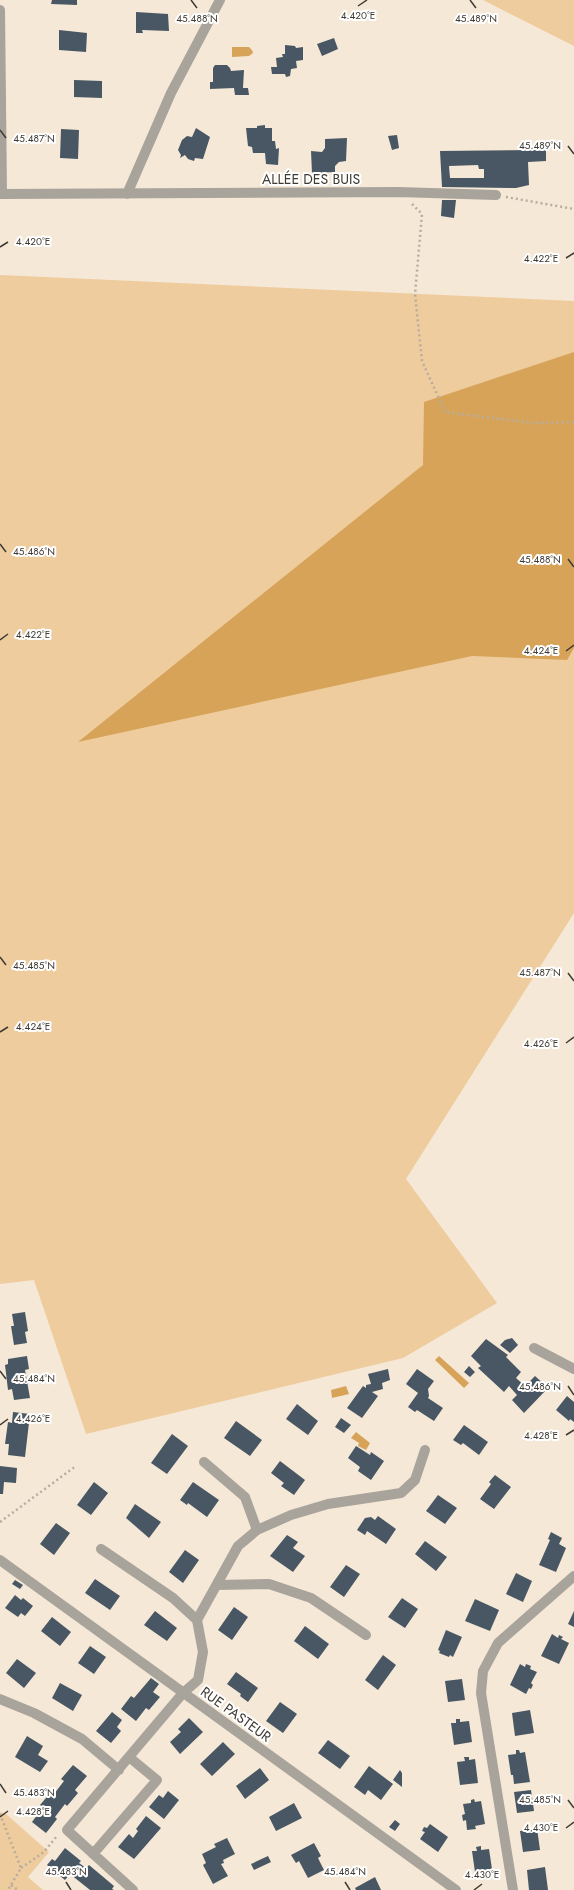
<svg xmlns="http://www.w3.org/2000/svg" width="574" height="1890" font-family="Jost,sans-serif">
<rect width="100%" height="100%" fill="#f5e8d7"/>
<path fill="#eecc9e" d="M483 0H574V46Z
M0 275 574 301V913L406 1179 497 1303 403 1358 86 1434 34 1280 0 1284Z
M0 1812 6 1814 49 1852 28 1877 43 1890H0Z"/>
<path fill="#d7a358" d="M232 47H249L252 50 253 53 249 56 232 57Z
M574 352V648L567 660 472 656 78 742 423 465 424 402Z
M439 1356 469 1383 464 1388 435 1360Z
M346 1386 349 1394 332 1398 331 1390Z
M356 1432 370 1443 366 1450 358 1446 359 1443 351 1438Z"/>
<path fill="#485763" fill-rule="evenodd" d="M52 0H77V5L51 4Z
M136 12 168 14 169 31 142 30 143 33H136Z
M59 30 87 33 86 52 59 50Z
M334 38 338 49 322 56 317 44Z
M285 45 295 46 296 48 303 47V60L296 61 297 68 291 69 290 76 286 77 285 74H272L271 67H277L276 58 283 57 282 54H285Z
M215 65H227L230 68 231 71 244 70 243 88H248L249 95H235L234 88 210 89V82H213V68Z
M74 80 102 81V98L74 97Z
M265 125V128H272V141H275L276 149 279 148 278 165 266 164 265 153H253L252 147 248 146 246 128H257V126Z
M196 128 210 137 203 159 195 158 194 161 188 159 185 155 180 158 181 155 178 150 182 140 187 136 192 137Z
M61 129 79 130 78 159 60 158Z
M397 135 399 148 392 150 388 136Z
M347 138 346 161 339 162 335 166V172L312 173 311 151 322 152 325 148V139Z
M546 150V161L528 162 529 185 516 188 442 187 440 151ZM478 165 479 169H484V178H450L449 166Z
M442 200H456L454 218 441 216Z
M25 1312 28 1331 25 1332 27 1343 14 1345 11 1326H14L12 1314Z
M512 1338 518 1345 510 1353 500 1345 505 1340Z
M486 1339 508 1355 506 1357 521 1372 516 1378 525 1386 535 1376 548 1388 524 1413 512 1400 517 1395 509 1386 504 1392 478 1368 481 1366 471 1356Z
M27 1356 29 1369 25 1370 30 1398 14 1400 12 1389 8 1390 5 1365 8 1364V1359Z
M469 1366 475 1372 470 1377 464 1372Z
M388 1369 390 1380 382 1383 383 1389 372 1392 378 1396 362 1418 347 1408 363 1386 366 1388V1385L371 1384 368 1374Z
M417 1369 434 1381 428 1389 429 1396 428 1398 443 1408 434 1421 417 1410 415 1412 408 1407 418 1393 406 1384Z
M567 1396 574 1402V1422L570 1419 569 1421 556 1410Z
M297 1404 318 1421 308 1435 286 1419Z
M13 1412 30 1414 25 1457 8 1455 9 1444H5L8 1422 12 1423Z
M341 1418 351 1425 344 1433 335 1427Z
M236 1421 262 1440 250 1456 224 1438Z
M464 1425 488 1442 479 1455 463 1443 461 1445 453 1440Z
M172 1434 188 1446 167 1474 151 1463Z
M356 1446 370 1455 371 1452 384 1461 371 1480 358 1471 360 1467 348 1458Z
M280 1461 305 1480 294 1495 281 1486 284 1483 271 1473Z
M0 1466 17 1468 16 1483 4 1482 3 1494H0Z
M495 1475 511 1487 494 1509 480 1499 491 1484 489 1482Z
M94 1482 108 1493 91 1515 77 1505Z
M193 1482 219 1500 207 1517 188 1503 187 1505 180 1500Z
M438 1495 457 1508 445 1524 426 1511Z
M135 1504 161 1522 149 1538 126 1518Z
M378 1516 396 1529 386 1544 367 1531 365 1535 357 1530 365 1518 371 1517 375 1520Z
M56 1523 70 1533 54 1555 40 1544Z
M551 1532 562 1538 559 1544 566 1548 556 1572 539 1565 550 1540 548 1539Z
M287 1535 298 1542 293 1548 305 1556 293 1572 270 1556Z
M425 1541 447 1557 436 1571 415 1554Z
M185 1550 199 1560 183 1583 169 1572Z
M346 1565 360 1574 344 1597 330 1587Z
M516 1573 532 1581 523 1602 506 1594Z
M95 1579 120 1596 110 1610 85 1593Z
M15 1580 23 1585 20 1589 12 1584Z
M15 1595 21 1600 23 1598 33 1606 25 1616 21 1613 18 1617 5 1608Z
M402 1598 418 1609 405 1628 388 1617Z
M475 1599 499 1610 490 1631 465 1621Z
M234 1607 248 1617 232 1640 218 1630Z
M155 1611 177 1628 167 1641 144 1625Z
M574 1611V1627L568 1624Z
M52 1617 71 1632 60 1646 41 1631Z
M305 1626 329 1644 318 1659 294 1641Z
M446 1630 462 1637 453 1657 450 1655 449 1657 439 1653 440 1651 438 1650Z
M552 1634 558 1638 559 1635 563 1637 561 1639 569 1643 559 1664 541 1656Z
M90 1646 106 1657 94 1674 78 1663Z
M383 1655 396 1665 378 1690 365 1680Z
M17 1659 36 1673 24 1688 6 1673Z
M520 1664 525 1667 526 1664 531 1666 530 1669 537 1672 531 1683 533 1685 531 1689 529 1688 526 1694 510 1685Z
M236 1672 258 1688 248 1702 240 1696 241 1694 227 1684Z
M151 1678 159 1684 153 1692 160 1697 149 1710 146 1708 136 1721 121 1709 131 1696 134 1698Z
M462 1679 465 1700 448 1702 445 1681Z
M60 1683 82 1695 73 1711 52 1698Z
M280 1702 297 1714 283 1733 266 1721Z
M530 1710 534 1733 515 1736 512 1713Z
M112 1712 122 1720 117 1727 121 1731 111 1743 96 1731Z
M189 1718 203 1732 180 1754 170 1742 181 1732 178 1729Z
M456 1719H460V1722L469 1721 472 1742 454 1745 451 1723H456Z
M27 1736 43 1746 38 1755 48 1761 40 1772 15 1757Z
M328 1740 350 1756 340 1769 318 1753Z
M223 1742 235 1754 212 1776 200 1764Z
M516 1750H519L520 1753 525 1752 530 1782 514 1784 513 1775H511L508 1755 516 1754Z
M464 1757H469V1760L475 1759 478 1783 460 1785 457 1762 465 1761Z
M73 1765 87 1776 75 1790 78 1793 67 1806 65 1804 55 1817 57 1819 46 1833 32 1822 43 1807 40 1805 51 1792 54 1794 64 1781 61 1779Z
M369 1766 393 1784 381 1800 368 1790 365 1795 354 1787Z
M260 1768 269 1780 245 1799 236 1786Z
M400 1770 402 1773V1787L393 1780Z
M531 1790 534 1811 517 1813 514 1792Z
M168 1791 179 1800 164 1819 149 1807 159 1795 163 1798Z
M474 1799 475 1802 481 1801 485 1824 475 1826 476 1829 467 1830 466 1820 463 1821 462 1815 465 1814 463 1804 471 1803V1800Z
M294 1803 302 1818 276 1831 269 1817Z
M146 1816 161 1828 134 1859 118 1847 129 1834 133 1838 138 1831 136 1829Z
M395 1820 400 1824 395 1831 389 1827Z
M430 1824 448 1837 438 1852 420 1839 425 1832 422 1831 424 1827 427 1828Z
M537 1828 540 1850 523 1852 520 1831Z
M227 1838 235 1854 223 1860 224 1863 221 1864 228 1876 213 1884 203 1865 206 1863 202 1854 216 1847 214 1844Z
M314 1843 321 1856 318 1858 324 1870 308 1878 299 1861 296 1863 291 1855Z
M481 1846V1850L489 1849 492 1869 475 1872 472 1851H477L476 1847Z
M65 1848 81 1861 79 1863 86 1868 89 1865 114 1886 112 1889 114 1890H90L70 1874 65 1880 47 1865 52 1859 55 1861Z
M268 1856 271 1862 254 1870 251 1864Z
M545 1867 548 1890H529L527 1870Z
M375 1877 381 1890H356L355 1888Z"/>
<g fill="none" stroke-linecap="round" stroke-linejoin="round">
<path stroke="#b7ad9f" stroke-width="2.5" stroke-dasharray="2 3" stroke-linecap="butt" d="M506 197 574 209
M412 204 422 214 415 294 422 361 445 412 533 423 574 422
M0 1522 76 1466
M0 1814 21 1868 8 1890
M21 1868 44 1852 57 1836
M11 1885 18 1890"/>
<path stroke="#a8a39b" stroke-width="10" d="M0 10 2 194
M0 194 398 192 496 195
M127 194 171 93 220 0
M534 1348 574 1369
M204 1462 245 1497 257 1530
M101 1549 173 1598 197 1620
M0 1560 456 1890
M217 1585 269 1584 311 1598 366 1635
M0 1699 34 1713 82 1739 119 1770
M93 1854 157 1780 129 1757
M133 1890 67 1830 183 1693 198 1680 203 1652 197 1620 238 1546 257 1530 291 1515 328 1504 401 1493 415 1480 425 1450
M513 1890 481 1693 483 1671 498 1643 574 1576"/>
</g>
<path fill="none" stroke="#3f3a33" stroke-width="1.5" d="M191 0 197 8M470 0 476 8M358 6 367 0M0 130 6 138M568 146 574 154M0 247 8 242M566 258 574 253M0 544 6 552M568 559 574 567M0 640 8 634M566 651 574 645M0 957 6 965M568 973 574 981M0 1032 8 1027M566 1043 574 1037M0 1371 6 1379M568 1386 574 1395M0 1425 8 1419M566 1435 574 1430M0 1784 6 1793M568 1800 574 1808M0 1817 8 1811M566 1828 574 1822M66 1882 71 1890M345 1882 350 1890M474 1890 482 1884"/>
<g text-anchor="middle" dominant-baseline="central" stroke-width="4" stroke-linejoin="round" paint-order="stroke">
<g font-size="14" fill="#3f3a33" stroke="#fff">
<text x="311" y="179">ALLÉE DES BUIS</text>
<text transform="translate(236 1714) rotate(36)">RUE PASTEUR</text>
</g>
</g>
<g font-size="10" text-anchor="middle" fill="#3f3a33" stroke="#fff" stroke-width="4" stroke-linejoin="round" paint-order="stroke">
<text x="358" y="19">4.420°E</text>
<text x="476" y="22">45.489°N</text>
<text x="197" y="22">45.488°N</text>
<text x="34" y="142">45.487°N</text>
<text x="540" y="149">45.489°N</text>
<text x="33" y="245">4.420°E</text>
<text x="541" y="262">4.422°E</text>
<text x="34" y="555">45.486°N</text>
<text x="540" y="563">45.488°N</text>
<text x="33" y="638">4.422°E</text>
<text x="541" y="654">4.424°E</text>
<text x="34" y="969">45.485°N</text>
<text x="540" y="976">45.487°N</text>
<text x="33" y="1030">4.424°E</text>
<text x="541" y="1047">4.426°E</text>
<text x="34" y="1382">45.484°N</text>
<text x="540" y="1390">45.486°N</text>
<text x="33" y="1422">4.426°E</text>
<text x="541" y="1439">4.428°E</text>
<text x="34" y="1796">45.483°N</text>
<text x="540" y="1803">45.485°N</text>
<text x="33" y="1815">4.428°E</text>
<text x="541" y="1831">4.430°E</text>
<text x="66" y="1875">45.483°N</text>
<text x="345" y="1875">45.484°N</text>
<text x="482" y="1878">4.430°E</text>
</g>
</svg>
